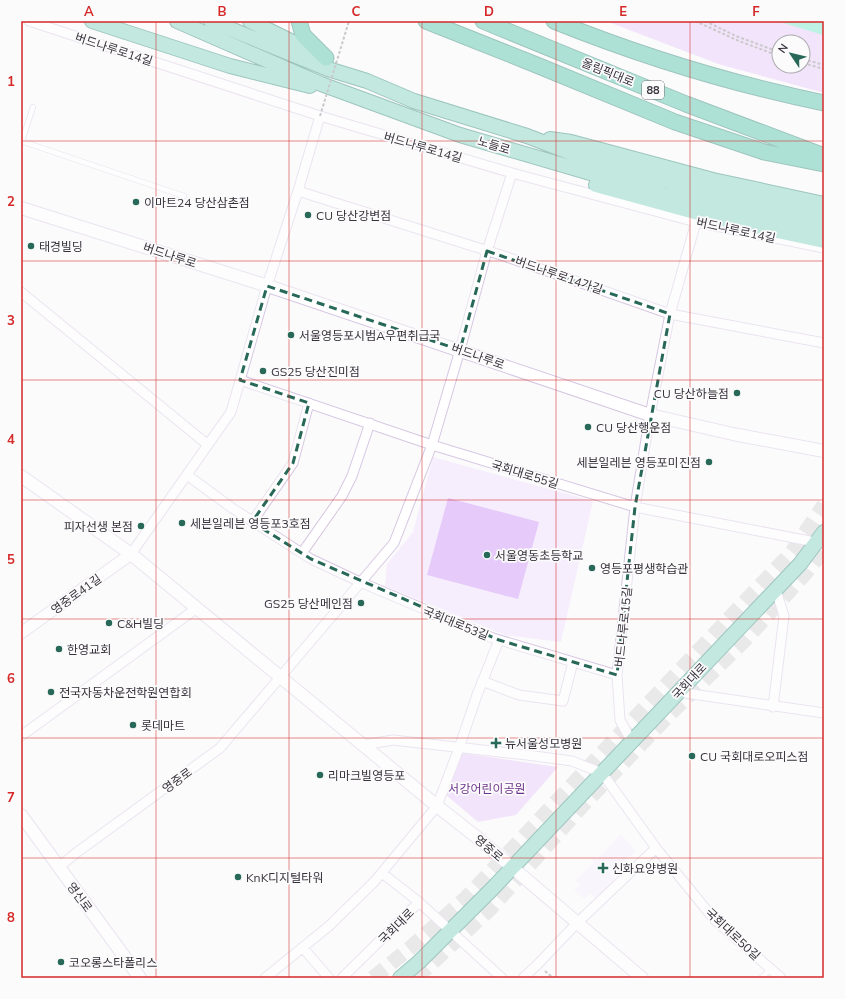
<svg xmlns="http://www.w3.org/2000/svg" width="845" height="999" font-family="Mulish,'Noto Sans KR',sans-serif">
<rect width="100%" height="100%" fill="#fbfbfb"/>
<path fill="#f6eefc" d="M433 457 593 501 561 642 505 635 385 586 387 564 413 532Z
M621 834 636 851 611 874 616 879 597 897 595 898 590 893 584 899 574 890 579 885 575 881 594 862 591 859 594 856 597 859Z"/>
<path fill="#e6cafa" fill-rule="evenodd" d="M606 21H824V93L718 64ZM779 42H803V66H779Z
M448 498 539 522 518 599 427 575Z
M462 753 558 767 516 815 478 822 446 795Z"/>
<path fill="#71e7c7" d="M777 21H824V35H823Z"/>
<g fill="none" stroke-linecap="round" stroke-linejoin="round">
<path stroke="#d4d3d5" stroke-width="15" stroke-dasharray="15 8" stroke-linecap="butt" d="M373 978 410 948 466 898 647 705 792 552 824 505
M416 978 491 908 583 805 668 716 745 640 804 575 824 550"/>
<defs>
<path id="service" d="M21 141 184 196
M22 141 33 107
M761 978 771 969"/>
<path id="minor" d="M29 21 320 116 512 173 696 222 824 248
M298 191 501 255 670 314 824 343
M21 292 208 445
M240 380 432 445 635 507 820 543
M187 475 232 508 311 559 360 582 493 638 617 675
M252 522 293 463 309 403
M302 553 342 496 352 476 370 423
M131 554 231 412 267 286 298 191 320 116
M482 681 519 695 563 701 573 662
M678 692 824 713
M773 707 784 616 776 590
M21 736 197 608
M632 742 620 720 617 675 635 507 650 415 670 314 696 222
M363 745 393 740 527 755 572 761 602 773 656 848 714 919 781 978
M59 867 76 853 220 748 394 543 432 445 460 350 487 251 512 173
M382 873 419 902 502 978
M303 948 329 978
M265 978 329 926 374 882 437 806 459 748 477 695 499 640
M342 978 419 902
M523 978 538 964 577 923 656 848"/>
<path id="tertiary" d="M21 633 131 554"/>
<path id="secondary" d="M21 208 271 287 650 415 733 434 824 451
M21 476 131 554 437 806 479 839 642 978
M21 815 140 978"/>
<path id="primary" d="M92 21 230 66 310 86
M177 21 321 84 460 135 662 194 824 229
M211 21 328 69 367 81 414 101 527 136 587 159 701 190 824 218
M250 21 321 56
M550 139 571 142 713 180 824 204
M596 185 713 217 824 241
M400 978 419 962 492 889 800 564 824 532"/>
<path id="trunk" d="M299 21 303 35 326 58
M426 21 539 66 675 122 764 152 824 164
M483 21 686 104 824 156
M554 21C641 56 732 84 824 103"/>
</defs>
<use href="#service" stroke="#d7c7e2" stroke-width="6"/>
<use href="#minor" stroke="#d7c7e2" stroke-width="11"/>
<use href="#tertiary" stroke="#d7c7e2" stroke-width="13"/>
<use href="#secondary" stroke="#d7c7e2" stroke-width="14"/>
<use href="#primary" stroke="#2b8474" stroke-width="16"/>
<use href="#trunk" stroke="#2b8474" stroke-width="17"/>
<path stroke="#8f8c92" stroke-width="2" stroke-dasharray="3 2" stroke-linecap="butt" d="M695 21 739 41 779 56
M705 21 736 36 779 52
M803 59 824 65
M803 63 824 69
M545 971 553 978"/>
<use href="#service" stroke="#fff" stroke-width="4.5"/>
<use href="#minor" stroke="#fff" stroke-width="9"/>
<use href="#tertiary" stroke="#fff" stroke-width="11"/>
<use href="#secondary" stroke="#fff" stroke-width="12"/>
<use href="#primary" stroke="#7cd0be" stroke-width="14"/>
<use href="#trunk" stroke="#50c0a8" stroke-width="15"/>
<path stroke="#8f8c92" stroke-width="2" stroke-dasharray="3 2" stroke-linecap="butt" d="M320 116 349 21"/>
</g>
<path d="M0 0H845V999H0ZM487 251 670 314 635 507 617 675 499 640 311 559 252 522 293 463 309 403 240 380 267 286 460 350Z" fill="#fbfbfb" fill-opacity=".55" fill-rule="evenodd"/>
<path fill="none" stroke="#276858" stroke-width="3" stroke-dasharray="8 5" stroke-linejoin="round" d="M487 251 670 314 635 507 617 675 499 640 311 559 252 522 293 463 309 403 240 380 267 286 460 350Z"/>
<path fill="none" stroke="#d62828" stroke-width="1" stroke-opacity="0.55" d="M156 21V978M289 21V978M422 21V978M556 21V978M690 21V978M21 141H824M21 261H824M21 380H824M21 500H824M21 619H824M21 738H824M21 858H824"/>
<g fill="#276858" stroke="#fbfbfb" stroke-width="1.5">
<circle cx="136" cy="202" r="4"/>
<circle cx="308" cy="215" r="4"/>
<circle cx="31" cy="246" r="4"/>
<circle cx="291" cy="335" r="4"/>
<circle cx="263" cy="371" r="4"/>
<circle cx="737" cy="393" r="4"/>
<circle cx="588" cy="427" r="4"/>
<circle cx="709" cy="462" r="4"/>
<circle cx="182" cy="523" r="4"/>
<circle cx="141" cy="526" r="4"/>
<circle cx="487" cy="555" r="4"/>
<circle cx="592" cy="568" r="4"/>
<circle cx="361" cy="603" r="4"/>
<circle cx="109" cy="623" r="4"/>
<circle cx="59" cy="649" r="4"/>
<circle cx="51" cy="692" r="4"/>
<circle cx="133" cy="725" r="4"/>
<path d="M494 737h4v4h4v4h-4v4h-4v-4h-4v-4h4z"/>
<circle cx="692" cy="756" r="4"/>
<circle cx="320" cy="775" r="4"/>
<path d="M601 862h4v4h4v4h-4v4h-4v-4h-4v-4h4z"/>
<circle cx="238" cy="877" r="4"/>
<circle cx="61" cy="962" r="4"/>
</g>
<g text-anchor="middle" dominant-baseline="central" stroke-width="3.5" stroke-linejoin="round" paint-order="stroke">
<rect fill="#fbfbfb" stroke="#726e75" stroke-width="1" x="642" y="81" width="22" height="18" rx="3"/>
<g font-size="11" font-weight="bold" fill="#37313b">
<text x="653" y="90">88</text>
</g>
<g font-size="12" fill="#37313b" stroke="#fbfbfb">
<text transform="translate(114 49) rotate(18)">버드나루로14길</text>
<text transform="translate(608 72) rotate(22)">올림픽대로</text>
<text transform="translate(494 145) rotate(17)">노들로</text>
<text transform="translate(423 147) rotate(16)">버드나루로14길</text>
<text transform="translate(736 230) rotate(12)">버드나루로14길</text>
<text transform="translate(170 255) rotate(18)">버드나루로</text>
<text transform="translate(559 275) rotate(19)">버드나루로14가길</text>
<text transform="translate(478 356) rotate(19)">버드나루로</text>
<text transform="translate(525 474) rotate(17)">국회대로55길</text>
<text transform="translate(76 594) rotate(-36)">영중로41길</text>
<text transform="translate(456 623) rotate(22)">국회대로53길</text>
<text transform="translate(623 627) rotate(-84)">버드나루로15길</text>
<text transform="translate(689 681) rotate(-47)">국회대로</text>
<text transform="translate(177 780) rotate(-36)">영중로</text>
<text transform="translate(489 848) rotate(40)">영중로</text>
<text transform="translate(80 897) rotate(54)">영신로</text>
<text transform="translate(396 926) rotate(-45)">국회대로</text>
<text transform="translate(733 934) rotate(43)">국회대로50길</text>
</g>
<g font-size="12" fill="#37313b" stroke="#fbfbfb" text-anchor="start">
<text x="144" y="202">이마트24 당산삼촌점</text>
<text x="316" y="215">CU 당산강변점</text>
<text x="39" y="246">태경빌딩</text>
<text x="299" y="335">서울영등포시범A우편취급국</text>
<text x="271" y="371">GS25 당산진미점</text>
<text x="729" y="393" text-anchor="end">CU 당산하늘점</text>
<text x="596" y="427">CU 당산행운점</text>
<text x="701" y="462" text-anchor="end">세븐일레븐 영등포미진점</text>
<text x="190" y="523">세븐일레븐 영등포3호점</text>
<text x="133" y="526" text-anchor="end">피자선생 본점</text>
<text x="495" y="555">서울영동초등학교</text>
<text x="600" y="568">영등포평생학습관</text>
<text x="353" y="603" text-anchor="end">GS25 당산메인점</text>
<text x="117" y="623">C&amp;H빌딩</text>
<text x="67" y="649">한영교회</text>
<text x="59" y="692">전국자동차운전학원연합회</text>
<text x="141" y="725">롯데마트</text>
<text x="505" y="743">뉴서울성모병원</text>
<text x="700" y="756">CU 국회대로오피스점</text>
<text x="328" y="775">리마크빌영등포</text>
<text x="612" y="868">신화요양병원</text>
<text x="246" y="877">KnK디지털타워</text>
<text x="69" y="962">코오롱스타폴리스</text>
</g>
<g font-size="12" fill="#6d348d" stroke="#fbfbfb">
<text x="487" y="788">서강어린이공원</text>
</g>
</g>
<rect width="845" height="999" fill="none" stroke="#fbfbfb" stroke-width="44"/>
<g transform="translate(791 54) rotate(305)"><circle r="19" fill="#fbfbfb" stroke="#adaaae"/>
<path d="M0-3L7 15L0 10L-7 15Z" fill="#276858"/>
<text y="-6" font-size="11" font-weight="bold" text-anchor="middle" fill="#37313b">N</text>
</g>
<rect x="22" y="22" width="801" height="955" fill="none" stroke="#d62828" stroke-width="1.5"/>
<g font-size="13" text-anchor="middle" font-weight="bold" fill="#d62828">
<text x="89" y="16">A</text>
<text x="222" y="16">B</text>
<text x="356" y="16">C</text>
<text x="489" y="16">D</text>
<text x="623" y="16">E</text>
<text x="756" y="16">F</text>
<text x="11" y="86">1</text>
<text x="11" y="206">2</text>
<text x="11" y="325">3</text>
<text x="11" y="444">4</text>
<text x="11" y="564">5</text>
<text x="11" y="683">6</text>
<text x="11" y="802">7</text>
<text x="11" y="922">8</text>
</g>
</svg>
